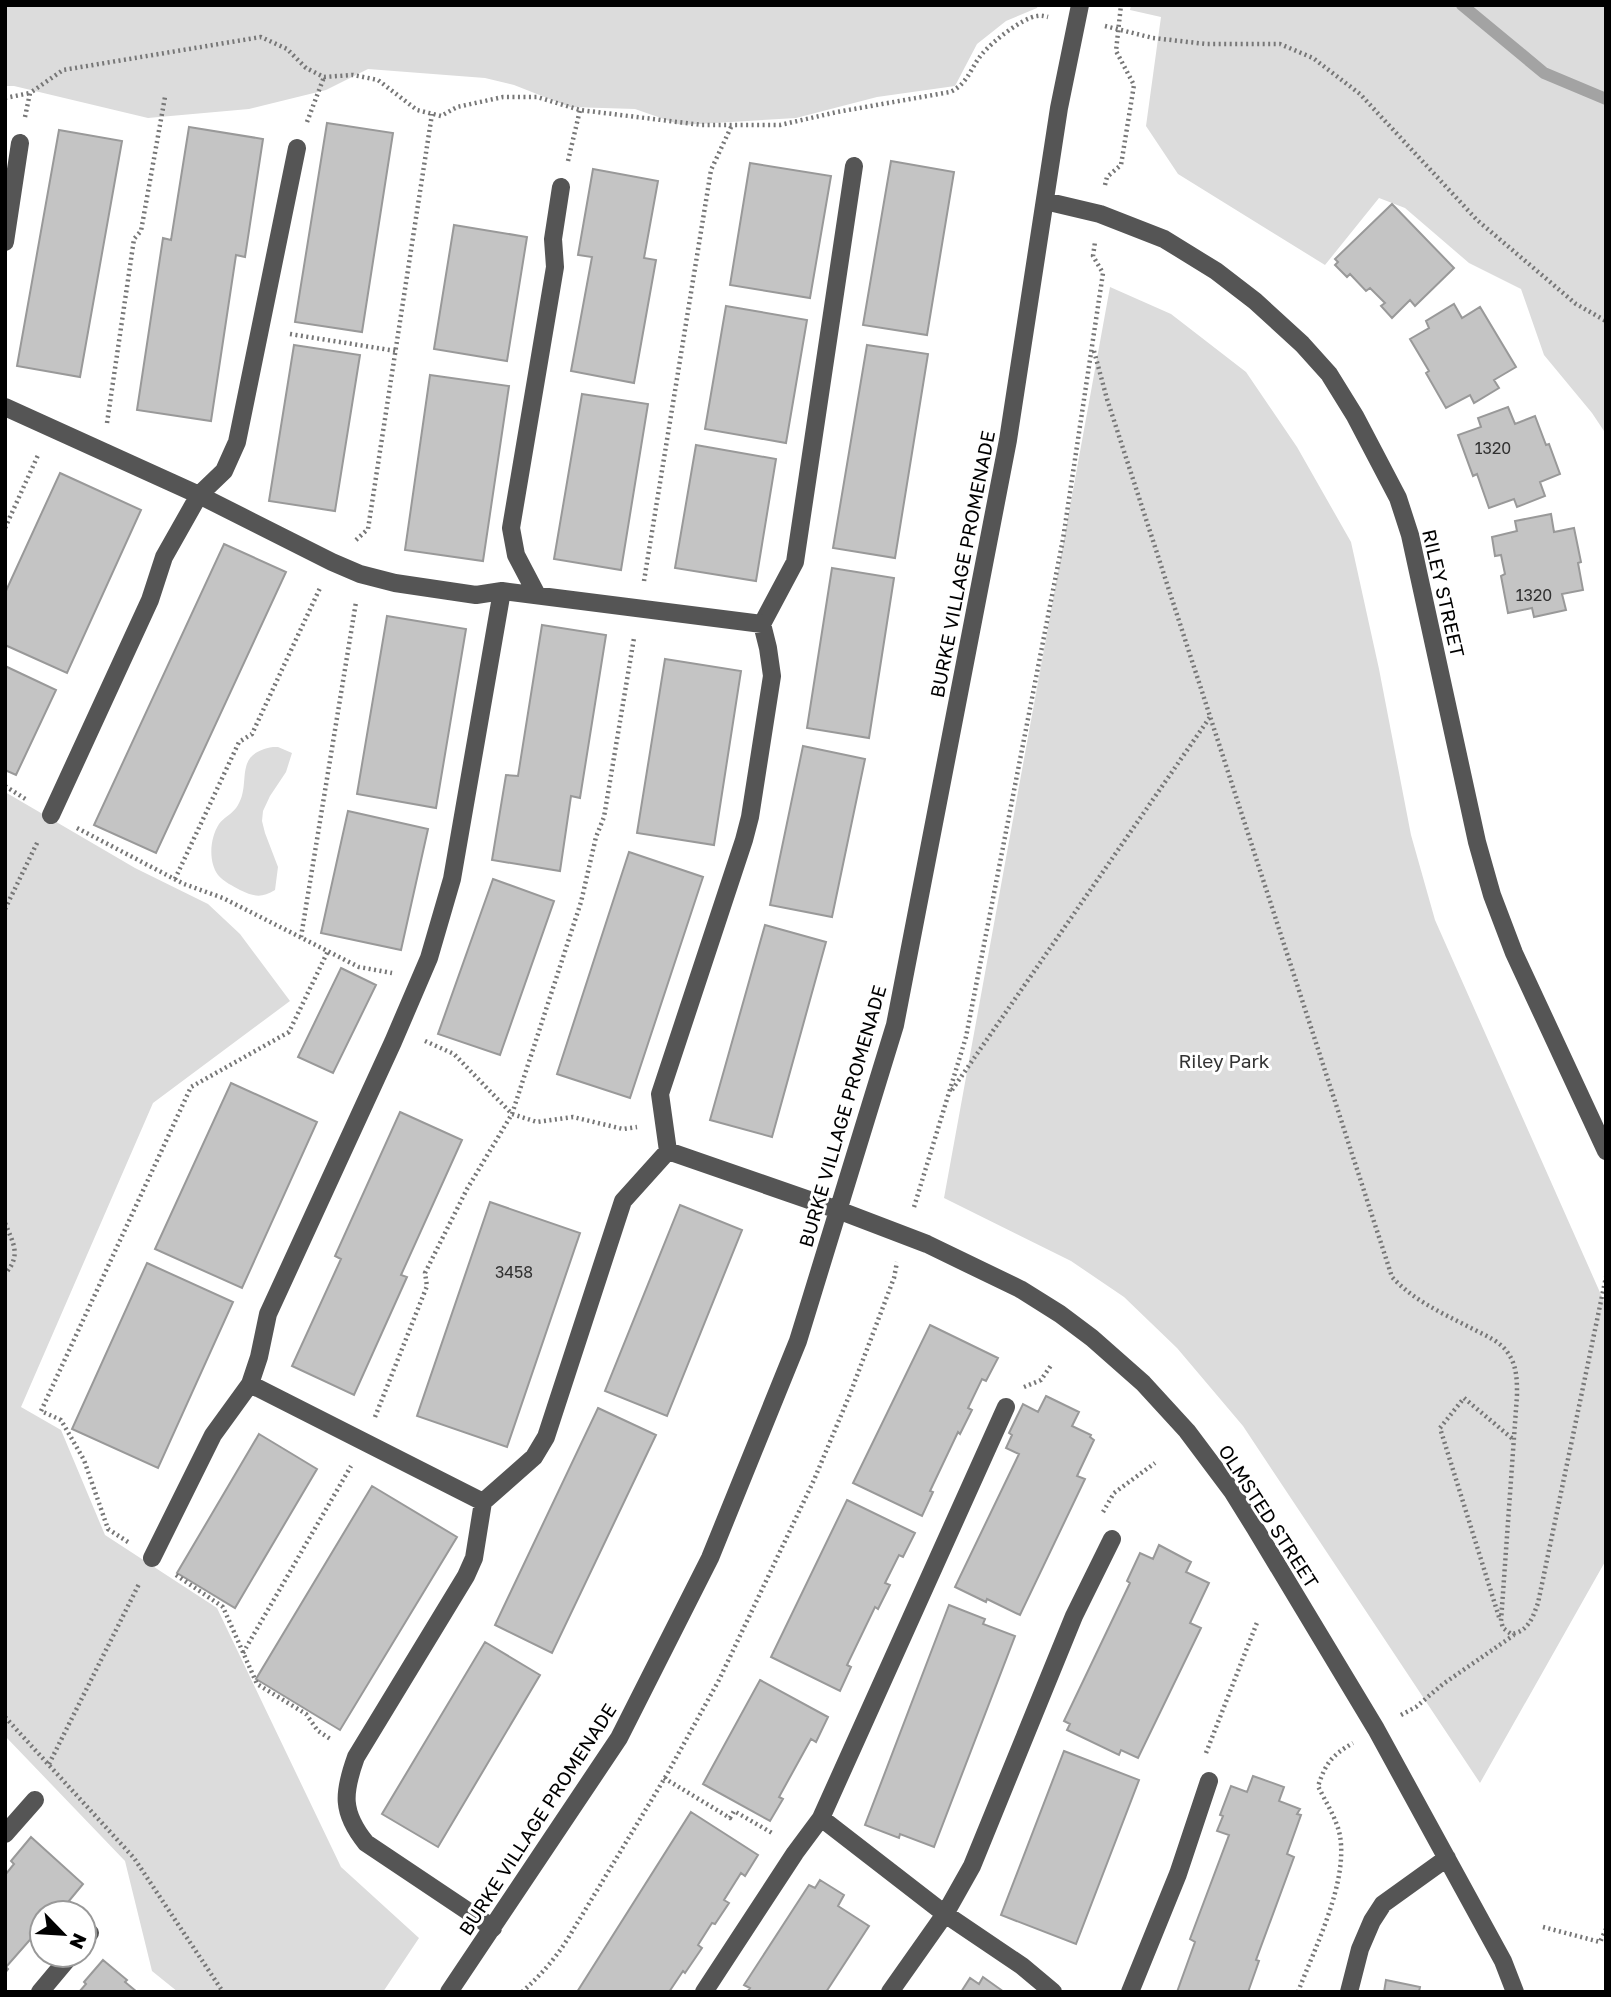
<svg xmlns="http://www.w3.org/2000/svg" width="1611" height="1997" font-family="'Golos Text',sans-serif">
<rect width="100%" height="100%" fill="#fff"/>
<path fill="#dcdcdc" d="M5 5H1038L1037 8 1006 21 977 44 955 86 877 97 796 118 681 125 635 109 570 107 514 85 485 78 368 69 326 90 249 109 148 118 14 86H5Z
M1131 5H1606V434L1592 413 1544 355 1521 289 1469 263 1405 208 1379 198 1325 265 1178 174 1146 126 1161 17 1130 10Z
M1110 287 1171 314 1246 372 1297 447 1351 542 1379 669 1411 835 1435 920 1606 1306V1560L1480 1783 1243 1426 1177 1348 1124 1297 1071 1261 944 1198Z
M273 747H278L292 753 286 772 270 796 263 811 262 821 265 833 278 867 275 890C262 898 254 897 240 890 233 886 224 882 218 875 208 861 210 838 219 824 224 817 234 813 238 805 252 782 232 754 273 747Z
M5 792 135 868 208 904 240 934 290 1001 153 1103 21 1407 61 1430 105 1535 217 1608 341 1867 419 1938 383 1992H178L152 1971 125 1861 5 1736Z"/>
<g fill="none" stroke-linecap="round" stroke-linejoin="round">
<path stroke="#a3a3a3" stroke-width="12" d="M1462 5 1544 73 1606 99"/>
</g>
<path fill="#c4c4c4" stroke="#999" stroke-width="2" d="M327 123 393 133 362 332 295 322Z
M189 127 263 139 245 257 236 255 211 421 137 410 163 238 171 240Z
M59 130 122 141 80 377 17 366Z
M891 161 954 172 927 335 863 325Z
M750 163 831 176 810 298 730 285Z
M593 169 658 181 644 258 656 260 634 383 571 371 592 257 578 255Z
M1392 204 1454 268 1415 306 1410 300 1392 318 1381 306 1385 303 1370 288 1366 291 1350 274 1347 277 1335 265 1338 262 1335 259Z
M454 225 527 237 507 361 434 349Z
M1454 304 1462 318 1480 307 1516 367 1494 380 1499 388 1474 403 1470 395 1446 408 1426 373 1429 371 1410 339 1429 328 1426 321Z
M726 306 807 320 786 443 705 429Z
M294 345 360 355 335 511 269 501Z
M867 345 928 354 895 558 833 548Z
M430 375 509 386 483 561 405 550Z
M582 394 648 404 621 570 554 559Z
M1508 407 1515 424 1535 416 1546 445 1549 444 1560 474 1540 482 1545 496 1517 507 1514 499 1489 508 1477 474 1473 476 1458 435 1481 427 1478 418Z
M696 445 776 459 756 581 675 568Z
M60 473 141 510 67 673 5 645V593Z
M1551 514 1554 532 1574 528 1581 562 1578 563 1583 590 1562 594 1566 610 1534 617 1532 608 1508 613 1501 576 1505 574 1501 555 1495 556 1492 537 1517 531 1515 521Z
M224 544 286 572 156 853 94 825Z
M832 568 894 578 869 738 807 728Z
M387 616 466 629 436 808 357 794Z
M542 625 606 635 580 798 571 796 560 871 492 860 506 775 518 776Z
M665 659 741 671 714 845 637 833Z
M5 666 56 690 16 775 5 770Z
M803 746 865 759 832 917 770 905Z
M348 811 428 829 401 950 321 933Z
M629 852 703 877 630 1098 557 1074Z
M493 879 554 901 500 1055 438 1034Z
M765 925 826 942 772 1137 710 1120Z
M341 968 376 985 333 1073 298 1057Z
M231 1083 317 1122 242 1288 155 1249Z
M400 1112 462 1140 401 1275 407 1277 354 1395 292 1366 341 1259 335 1256Z
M490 1202 580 1233 507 1447 417 1416Z
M680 1205 742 1230 667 1416 605 1391Z
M147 1263 233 1302 158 1468 72 1429Z
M930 1325 998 1358 986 1381 982 1379 968 1408 972 1410 960 1434 958 1432 930 1491 933 1492 922 1516 853 1483Z
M1046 1396 1079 1412 1072 1426 1091 1435 1090 1437 1094 1440 1077 1476 1085 1479 1020 1615 987 1599 986 1602 955 1587 1019 1454 1006 1448 1012 1435 1009 1433 1023 1404 1038 1412Z
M598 1408 656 1435 552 1653 495 1625Z
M259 1434 317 1469 235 1608 177 1573Z
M372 1486 457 1537 340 1730 256 1679Z
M847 1500 915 1533 903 1557 899 1555 885 1583 890 1585 878 1609 875 1607 847 1665 851 1667 840 1691 771 1657Z
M1159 1545 1191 1562 1186 1572 1209 1583 1190 1623 1201 1628 1138 1758 1121 1750 1119 1755 1067 1730 1070 1724 1064 1721 1130 1583 1127 1581 1140 1553 1153 1559Z
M949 1605 985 1619 983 1624 1015 1636 934 1847 900 1834 899 1838 865 1825Z
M485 1642 540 1675 438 1847 382 1814Z
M760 1680 828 1717 816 1742 811 1739 779 1797 783 1799 770 1821 703 1784Z
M1064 1751 1139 1780 1076 1944 1001 1915Z
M1253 1776 1284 1787 1279 1801 1300 1809 1297 1814 1301 1815 1287 1854 1294 1857 1256 1960 1259 1961 1248 1992H1177L1195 1942 1190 1939 1229 1835 1217 1831 1223 1816 1220 1815 1231 1786 1247 1792Z
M691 1812 758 1855 745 1876 741 1873 724 1900 729 1903 715 1924 712 1923 698 1945 702 1948 685 1973 683 1971 669 1992H577Z
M31 1837 83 1884 64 1907 61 1904 54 1913H42V1930L37 1936 35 1934 6 1967 8 1969 5 1973V1875L14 1864 11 1861Z
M820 1880 844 1895 838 1906 869 1926 826 1992H747L750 1988 744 1985 809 1885 815 1888Z
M103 1960 127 1980 125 1982 137 1992H79L86 1984 84 1982Z
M983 1977 1004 1992H961L970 1978 979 1984Z
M1386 1980 1420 1987 1419 1992H1384Z"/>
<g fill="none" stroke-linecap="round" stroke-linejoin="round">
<path stroke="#777" stroke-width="4.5" stroke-dasharray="2 3.5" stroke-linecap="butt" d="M1105 26 1153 38 1206 44H1280L1313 58 1360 94 1477 220 1576 304 1606 321
M5 98 30 93
M25 117 30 93 63 70 261 37 287 49 306 68 324 77 353 75 378 80 417 110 441 116 457 107 503 97H537L580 110 702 125H780L837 112 950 92C968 84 971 67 982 54 992 42 1022 18 1037 16 1041 15 1044 16 1048 17
M307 122 324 77
M568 161 580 110
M1105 185 1107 177 1121 165 1134 85 1116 51 1121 5
M290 334 396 351
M1094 351 1107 399 1392 1277C1414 1301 1444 1314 1473 1329 1486 1336 1500 1341 1508 1353 1517 1366 1517 1380 1517 1395L1501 1621 1503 1628 1511 1634C1528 1632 1533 1617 1538 1603L1606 1277
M107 423 134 239 141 231 165 97
M5 528 39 453
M356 540 368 529 432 114
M644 581 711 170 732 125
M5 786 27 800
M77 828 184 884 223 898 359 967 392 973
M175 879 239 742 252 734 320 588
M5 909 38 841
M301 937 356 602
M425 1041 454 1054 512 1114 537 1122 573 1117 623 1129 637 1127
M952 1090 1210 717
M914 1207 966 1037 1063 539 1103 273 1093 256 1095 242
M5 1223C13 1243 22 1255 5 1274
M1024 1387 1041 1380 1052 1364
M375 1417 427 1286 425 1273 467 1189 512 1114 581 902 596 837 604 817 634 638
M1103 1512 1114 1493 1155 1463
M128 1542 108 1529 84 1460 61 1420 41 1411 191 1087 289 1032 328 951
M176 1575 223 1607 257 1684 306 1714 318 1731 332 1740
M1499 1617 1440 1428 1464 1398 1514 1440
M243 1653 351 1466
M1401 1715 1416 1707 1443 1684 1514 1635
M5 1717 134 1858 223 1992
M1206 1753 1258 1620
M49 1764 139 1584
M664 1778 730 1818 734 1811 772 1833
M1543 1927 1600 1942 1606 1929
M522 1992C540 1976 554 1960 567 1940L666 1776 719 1680 814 1480 850 1394 894 1278 897 1262
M1298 1992C1315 1947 1348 1883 1340 1836 1337 1819 1325 1801 1318 1786 1326 1763 1331 1756 1353 1743"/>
<path stroke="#555" stroke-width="18" d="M1045 201 1100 214 1164 239 1216 271 1255 301 1302 344 1329 374 1355 416 1398 498 1410 535 1477 842 1492 895 1514 953 1606 1151
M5 242 20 143
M5 407 199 495 224 471 237 442 297 148
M537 595 516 555 511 528 555 267 553 239 561 187
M51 815 150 600 164 557 199 495 332 562 360 574 395 583 476 595 502 591 762 624 795 562 854 166
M668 1151 838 1210 927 1244 1020 1289 1060 1314 1092 1338 1143 1383 1187 1431 1232 1491 1255 1528 1376 1729 1503 1961 1515 1992
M250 1384 483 1502
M152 1558 213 1435 250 1384 259 1357 268 1314 393 1042 429 958 452 879 502 591
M821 1818 945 1914 1022 1966 1053 1992
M5 1834 35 1800
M493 1928 366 1843C341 1812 343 1793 356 1757L466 1576 474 1558 483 1502 534 1457 546 1437 623 1201 668 1151 660 1094 744 840 750 817 772 676 768 648 762 624
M84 1940 90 1933
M40 1992 71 1955
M449 1992 619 1738 710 1558 798 1341 895 1025 1008 440 1059 108 1080 5
M704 1992 795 1853 821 1818 1006 1407
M890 1992 945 1914 972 1866 1074 1616 1112 1539
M1130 1992 1178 1874 1209 1781
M1349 1992 1360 1949 1372 1921 1383 1904 1447 1858"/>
</g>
<g text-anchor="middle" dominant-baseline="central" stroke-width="6" stroke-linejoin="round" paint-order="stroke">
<g font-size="16" fill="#313131">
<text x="1493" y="448">1320</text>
<text x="1534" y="595">1320</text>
<text x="514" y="1272">3458</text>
</g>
<g font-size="19" fill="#000" stroke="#fff">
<text transform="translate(962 564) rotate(-79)">BURKE VILLAGE PROMENADE</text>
<text transform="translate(1444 593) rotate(77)">RILEY STREET</text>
<text transform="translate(842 1116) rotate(-74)">BURKE VILLAGE PROMENADE</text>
<text transform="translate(1269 1516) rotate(57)">OLMSTED STREET</text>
<text transform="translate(537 1819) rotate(-57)">BURKE VILLAGE PROMENADE</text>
</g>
<g font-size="19" fill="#333" stroke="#fff">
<text x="1224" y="1060">Riley Park</text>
</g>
</g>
<rect width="1611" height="1997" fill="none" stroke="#000000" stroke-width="14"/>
<g transform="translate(63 1934) rotate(115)"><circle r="33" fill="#ffffff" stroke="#999999" stroke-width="2"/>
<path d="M0-5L12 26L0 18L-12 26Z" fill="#000000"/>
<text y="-10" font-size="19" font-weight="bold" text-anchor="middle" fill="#000000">N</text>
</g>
</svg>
